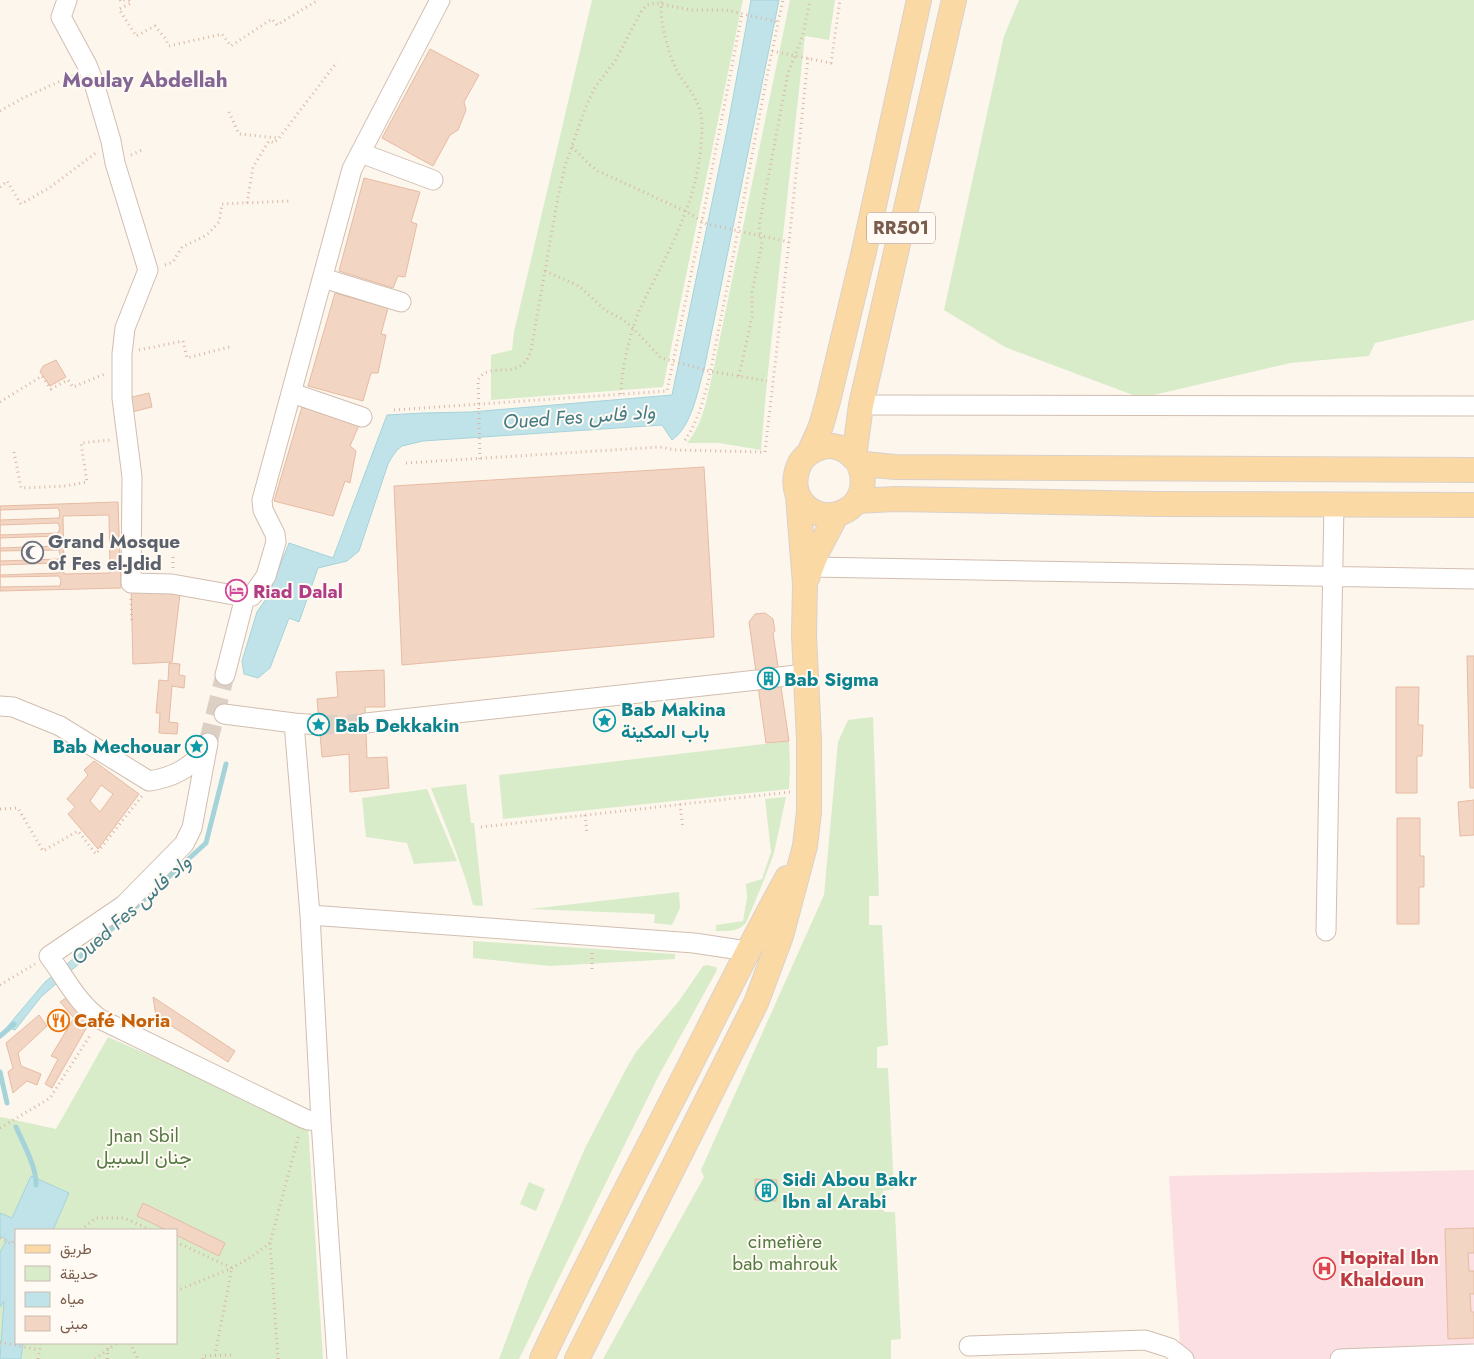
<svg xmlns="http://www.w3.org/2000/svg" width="1474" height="1359" font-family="Jost,Vazirmatn,sans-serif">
<rect width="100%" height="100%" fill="#fdf6ec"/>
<path fill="#fbdfe3" d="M1474 1170V1359H1181L1169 1176Z"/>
<path fill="#d8ecc9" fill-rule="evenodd" d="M592 0H743L663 387 491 400V355L512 350 514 332Z
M790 0H835L829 40 805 36 767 381 761 450 719 443H687C704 423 707 396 713 372Z
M1019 0H1474V320L1375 343 1369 356 1290 363 1141 398 1005 347 944 310 1004 36Z
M873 717 879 896H869V925H882L888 1045 877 1047V1068H888L894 1189 883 1191 884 1212H895L901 1339 891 1340V1359H603L704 1177 701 1170 824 895 838 742 848 720Z
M789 741 790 769 789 789 503 819 499 775Z
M466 784 471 823H474L483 906 473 905C463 865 446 827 431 788Z
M427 789 457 861 414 864 407 843 366 837 362 798Z
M786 797 774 853 764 880 746 923C738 932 728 931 716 931V925L743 921 747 898 746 884 762 879 771 852 765 799Z
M679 892 680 908 672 925 654 923 655 914 530 909Z
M473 941 675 954V959L550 966 473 958Z
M707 965 716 967 717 970 658 1077 519 1359H499L529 1279 585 1148 626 1069 636 1052 679 1001 703 966Z
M108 1037 308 1125 323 1359H0V1118L1 1117 56 1129ZM16 1230H176V1343H16Z
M529 1182 545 1189 536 1211 520 1204Z"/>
<path fill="#bfe3e8" stroke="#a5d3da" d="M751 0H779L704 370C697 392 692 426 672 440L662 425 423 441 402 446 397 450 392 457 388 464 359 551 347 561 318 568 299 622 289 618 270 668 258 678 244 674 242 661 257 612 268 596 289 543 333 558 387 415 423 413 471 412 672 395 727 130Z
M84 950 89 955 41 997 15 1030 7 1027 45 982Z
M31 1176 69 1193 53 1230H16V1343H23L21 1359H0L4 1301 0 1307V1252L7 1240 0 1236V1213L12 1218Z"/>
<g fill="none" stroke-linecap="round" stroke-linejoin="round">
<path stroke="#a5d3da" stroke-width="5" d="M82 956 206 843 226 764
M0 1036 14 1024
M0 1072 7 1103
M16 1127C23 1143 37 1168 36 1185"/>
</g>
<path fill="#f3d5c3" stroke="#e6bba3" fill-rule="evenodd" d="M430 49 479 75 464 102 466 110 458 130 450 135 433 166 382 138Z
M364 178 420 192 411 222 417 224 405 277 398 276 393 288 339 271Z
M335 293 388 308 381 334 386 335 378 373H371L363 401 308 386Z
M56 360 66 377 50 386 40 372 43 366Z
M149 393 152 407 128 413 124 399Z
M302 407 360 423 350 446 356 451 350 483 345 481 333 516 274 501Z
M704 467 714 637 402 665 394 486Z
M118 502 121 588 0 591V506ZM109 515 110 573 64 574 63 516Z
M58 508 60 513 59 518 0 520V510Z
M58 523 60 528 58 533 0 535V525Z
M59 536 60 541 59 546 0 548V538Z
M59 550 60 554 59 559 0 561V551Z
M59 563 61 568 59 573 0 575V565Z
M59 576 61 580 60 586 0 587V577Z
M131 587 180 594 172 662 133 664Z
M765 613 773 619 775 631 773 633 789 741 766 743 749 622 755 614Z
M1467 656H1474V788H1470Z
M169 663 180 664 179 675 185 676 184 688 172 686 169 722 178 723 177 734 159 733 160 713H156L159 680 168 681Z
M384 670 385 707H365L367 758 387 757 389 788 350 792 349 754 322 757 317 699 338 697 336 672Z
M1396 687H1419L1418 725H1423L1422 756H1417V793H1396Z
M94 761 139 794 98 849 68 814 75 807 67 799 88 775 84 770ZM101 785 113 794 100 812 90 801Z
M1474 800V835L1460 836 1458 802Z
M1397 818H1420V856H1424V887H1419V924H1397Z
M69 996 91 1020 52 1088 45 1084 58 1059 51 1056 74 1018 60 1002Z
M153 997 235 1051 228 1062 156 1016Z
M39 1015 47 1026 18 1053 21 1066 41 1074 37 1085 27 1081 13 1093 8 1072 13 1068 6 1043Z
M755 1179 777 1180 776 1201 755 1200Z
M143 1203 225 1243 219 1256 176 1235V1230H166L137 1216Z
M1474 1228V1253H1468L1469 1271H1474V1294H1470L1471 1312H1474V1338L1448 1339 1445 1229Z"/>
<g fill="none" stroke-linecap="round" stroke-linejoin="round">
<path stroke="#dcd0c4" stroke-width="19" stroke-dasharray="19 9" stroke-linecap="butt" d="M319 725 366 723
M208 743 225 675"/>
<defs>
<path id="minor" d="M67 0 61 17 87 65 94 83 111 141 115 163 148 270 125 328 122 354V398L132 477 131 583 172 584 245 597 252 596 266 576 276 542 275 534 263 510 262 500 352 169 440 0
M361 153 433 180
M323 278 401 302
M292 393 362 417
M861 405 1474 406
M811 567 1474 579
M225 675 245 597
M779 677 805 674
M0 706 13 707 60 726 149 781C175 777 189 768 207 749
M224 714 294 723 310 915
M294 723 319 725
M366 723 757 680
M208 743 192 828 184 844 124 905 49 956C65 977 77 1003 100 1019L303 1118 308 1120 321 1121
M1326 931 1334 505
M969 1346 1145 1340 1170 1348 1184 1359
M337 1359 321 1121 310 915 694 943 747 951
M1340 1359 1474 1354"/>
<path id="major" d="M809 453 821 426 828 401 864 251 919 0
M854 457 861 405 954 0
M858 462C881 513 813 535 797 493 794 483 795 473 800 463 806 453 820 445 832 446 840 447 847 451 852 456 854 458 856 460 858 461 863 465 888 466 895 467L1474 470
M857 501 895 499 1156 504 1474 505
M807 578 818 550 837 514
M542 1359C580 1277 623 1197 664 1116 705 1037 744 956 787 878
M577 1359 756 1003 781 936 805 846 809 812V740L804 635 805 584 798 496"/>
</defs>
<use href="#minor" stroke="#d1beb0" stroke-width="21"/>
<use href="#major" stroke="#dad1cd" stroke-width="26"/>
<path stroke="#d9b8a5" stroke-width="3" stroke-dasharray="1 4" stroke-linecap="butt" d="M120 0 121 2 124 0
M129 0 131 3 119 9 136 36 155 26 165 38 169 46 222 34 231 46 272 19 277 25 318 0
M772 51 831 63 840 0
M0 111 23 98 74 75
M229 112 239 134 278 138
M572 147 590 165 598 171 687 212 707 224 789 242
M131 155 142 150
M0 187 7 181 21 204 49 188 97 152
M247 203 253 167 269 141 274 143 279 138 337 62
M165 265 173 262 182 247 207 235 219 222 222 204 291 201
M545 271 579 286 605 310 622 319 633 328 661 358 709 371 767 381
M139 350 183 341 187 358 233 346
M739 376 752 317V292L762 244 759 226 788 73 803 35 810 0
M621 394C622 366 629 337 639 311 665 257 697 205 701 144 702 132 703 121 700 110 695 93 682 82 675 67 668 50 658 18 662 0
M0 402 42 376 51 389 68 380 73 387 105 374
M394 410 667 391 702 221 742 14
M685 440C707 410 714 349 722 313 743 209 760 104 783 0
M14 452 21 488 66 486 87 482 81 443 110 440
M480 459 478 380C490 359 521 384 531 350L558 197 565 166 585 109 595 87 615 61 642 10 647 5 656 3 691 10H726L778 22
M406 463 660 447 675 450 765 452 789 242 808 58
M173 568V556
M131 599 132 624
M680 804 683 829
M0 809 18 808 43 851 78 831 96 854 142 796
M585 815 587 834
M481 827 790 792
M592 969V952
M0 985 35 964
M0 1128 50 1098 91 1034
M81 1230 96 1218H124L151 1230
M0 1238 12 1244 16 1237
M176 1242 232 1268 215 1355
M176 1291 232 1268 251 1257 270 1243
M0 1342 39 1350
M130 1343 138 1359
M38 1359 41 1343
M95 1359 117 1343
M107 1359 108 1343
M203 1359V1356L231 1355V1359
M278 1359 270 1243 299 1134"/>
<use href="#minor" stroke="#fff" stroke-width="19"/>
<use href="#major" stroke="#fbd9a5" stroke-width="24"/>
</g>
<defs>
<symbol id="mosque-ring" viewBox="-11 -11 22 22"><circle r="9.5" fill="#fffaf3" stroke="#6b7280" stroke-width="1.5"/><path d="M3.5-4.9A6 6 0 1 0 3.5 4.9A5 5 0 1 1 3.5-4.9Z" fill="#6b7280"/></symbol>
<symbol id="hotel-ring" viewBox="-11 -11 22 22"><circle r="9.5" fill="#fffaf3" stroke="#d1479c" stroke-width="1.5"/><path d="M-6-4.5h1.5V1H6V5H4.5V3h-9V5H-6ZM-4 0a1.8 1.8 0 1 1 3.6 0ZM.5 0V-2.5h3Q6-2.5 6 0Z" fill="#d1479c"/></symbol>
<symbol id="building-ring" viewBox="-11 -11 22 22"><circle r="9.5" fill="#fffaf3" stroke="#0f9aa8" stroke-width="1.5"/><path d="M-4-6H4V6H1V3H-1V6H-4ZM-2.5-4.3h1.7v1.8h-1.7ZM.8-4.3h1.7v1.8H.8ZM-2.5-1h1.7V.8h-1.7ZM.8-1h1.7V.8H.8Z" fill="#0f9aa8"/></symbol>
<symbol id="sight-ring" viewBox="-11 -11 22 22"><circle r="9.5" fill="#fffaf3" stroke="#0f9aa8" stroke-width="1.5"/><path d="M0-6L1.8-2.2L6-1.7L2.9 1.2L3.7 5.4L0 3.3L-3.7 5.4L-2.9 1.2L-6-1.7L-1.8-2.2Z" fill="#0f9aa8"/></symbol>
<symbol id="restaurant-ring" viewBox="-11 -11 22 22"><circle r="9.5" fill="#fffaf3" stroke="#e8710a" stroke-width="1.5"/><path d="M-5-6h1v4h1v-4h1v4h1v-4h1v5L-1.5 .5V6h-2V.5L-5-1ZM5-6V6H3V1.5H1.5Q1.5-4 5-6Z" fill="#e8710a"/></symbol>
<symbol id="hospital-ring" viewBox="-11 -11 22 22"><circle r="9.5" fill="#fffaf3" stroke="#e0444e" stroke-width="1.5"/><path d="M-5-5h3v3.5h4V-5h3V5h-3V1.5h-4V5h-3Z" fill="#e0444e"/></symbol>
</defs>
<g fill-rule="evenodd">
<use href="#mosque-ring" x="20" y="540" width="25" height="25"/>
<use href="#hotel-ring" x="224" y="578" width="25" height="25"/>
<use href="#building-ring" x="756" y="666" width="25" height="25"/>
<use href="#sight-ring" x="592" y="708" width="25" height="25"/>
<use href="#sight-ring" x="306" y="712" width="25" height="25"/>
<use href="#sight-ring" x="184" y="734" width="25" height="25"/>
<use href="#restaurant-ring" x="46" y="1008" width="25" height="25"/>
<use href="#building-ring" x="754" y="1178" width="25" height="25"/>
<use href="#hospital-ring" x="1312" y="1256" width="25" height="25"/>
</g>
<g text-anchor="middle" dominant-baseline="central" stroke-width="4" stroke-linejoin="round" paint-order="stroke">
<rect fill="#fffaf3" stroke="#a28b7f" stroke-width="1" x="867" y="212.5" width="68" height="31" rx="4"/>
<g font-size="18" font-weight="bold" fill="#7a5c4d">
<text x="901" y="228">RR501</text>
</g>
<g font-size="19" font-weight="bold" fill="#5b616d" stroke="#fffaf3" text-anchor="start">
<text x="48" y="541">Grand Mosque<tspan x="48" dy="22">of Fes el-Jdid</tspan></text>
</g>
<g font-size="19" font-weight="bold" fill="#b23c85" stroke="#fffaf3" text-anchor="start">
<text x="253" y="591">Riad Dalal</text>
</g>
<g font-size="19" font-weight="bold" fill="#0d838f" stroke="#fffaf3" text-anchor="start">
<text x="784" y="679">Bab Sigma</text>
<text x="621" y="709">Bab Makina<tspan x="621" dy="22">باب المكينة</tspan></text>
<text x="335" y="725">Bab Dekkakin</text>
<text x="181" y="746" text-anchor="end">Bab Mechouar</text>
<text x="782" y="1179">Sidi Abou Bakr<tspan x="782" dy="22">Ibn al Arabi</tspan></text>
</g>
<g font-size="19" font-weight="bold" fill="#c56008" stroke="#fffaf3" text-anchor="start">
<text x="74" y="1020">Café Noria</text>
</g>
<g font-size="19" fill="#537a41" stroke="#fffaf3">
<text x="144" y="1135">Jnan Sbil<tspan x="144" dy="22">جنان السبيل</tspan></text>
<text x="785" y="1241">cimetière<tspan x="785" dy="22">bab mahrouk</tspan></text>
</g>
<g font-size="19" font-weight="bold" fill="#be3a42" stroke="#fffaf3" text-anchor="start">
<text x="1340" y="1257">Hopital Ibn<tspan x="1340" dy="22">Khaldoun</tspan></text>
</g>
<g font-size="20" font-style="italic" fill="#437c86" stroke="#fffaf3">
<text transform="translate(579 417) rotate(-4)">Oued Fes واد فاس</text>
<text transform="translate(131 910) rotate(-42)">Oued Fes واد فاس</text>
</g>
<g font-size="21" font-weight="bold" fill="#846695" stroke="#fffaf3">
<text x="145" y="80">Moulay Abdellah</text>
</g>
</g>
<rect x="15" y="1229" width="162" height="115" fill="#fffaf3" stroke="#cabbb1"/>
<rect x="25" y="1245" width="25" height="8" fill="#fbd9a5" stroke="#cabbb1"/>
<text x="60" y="1254" font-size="15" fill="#7a5c4d">طريق</text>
<rect x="25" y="1266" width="25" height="15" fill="#d8ecc9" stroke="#cabbb1"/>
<text x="60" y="1279" font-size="15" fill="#7a5c4d">حديقة</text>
<rect x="25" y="1292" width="25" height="15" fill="#bfe3e8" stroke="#cabbb1"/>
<text x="60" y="1304" font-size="15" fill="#7a5c4d">مياه</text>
<rect x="25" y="1316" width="25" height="15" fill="#f3d5c3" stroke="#cabbb1"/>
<text x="60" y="1329" font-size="15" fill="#7a5c4d">مبنى</text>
</svg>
